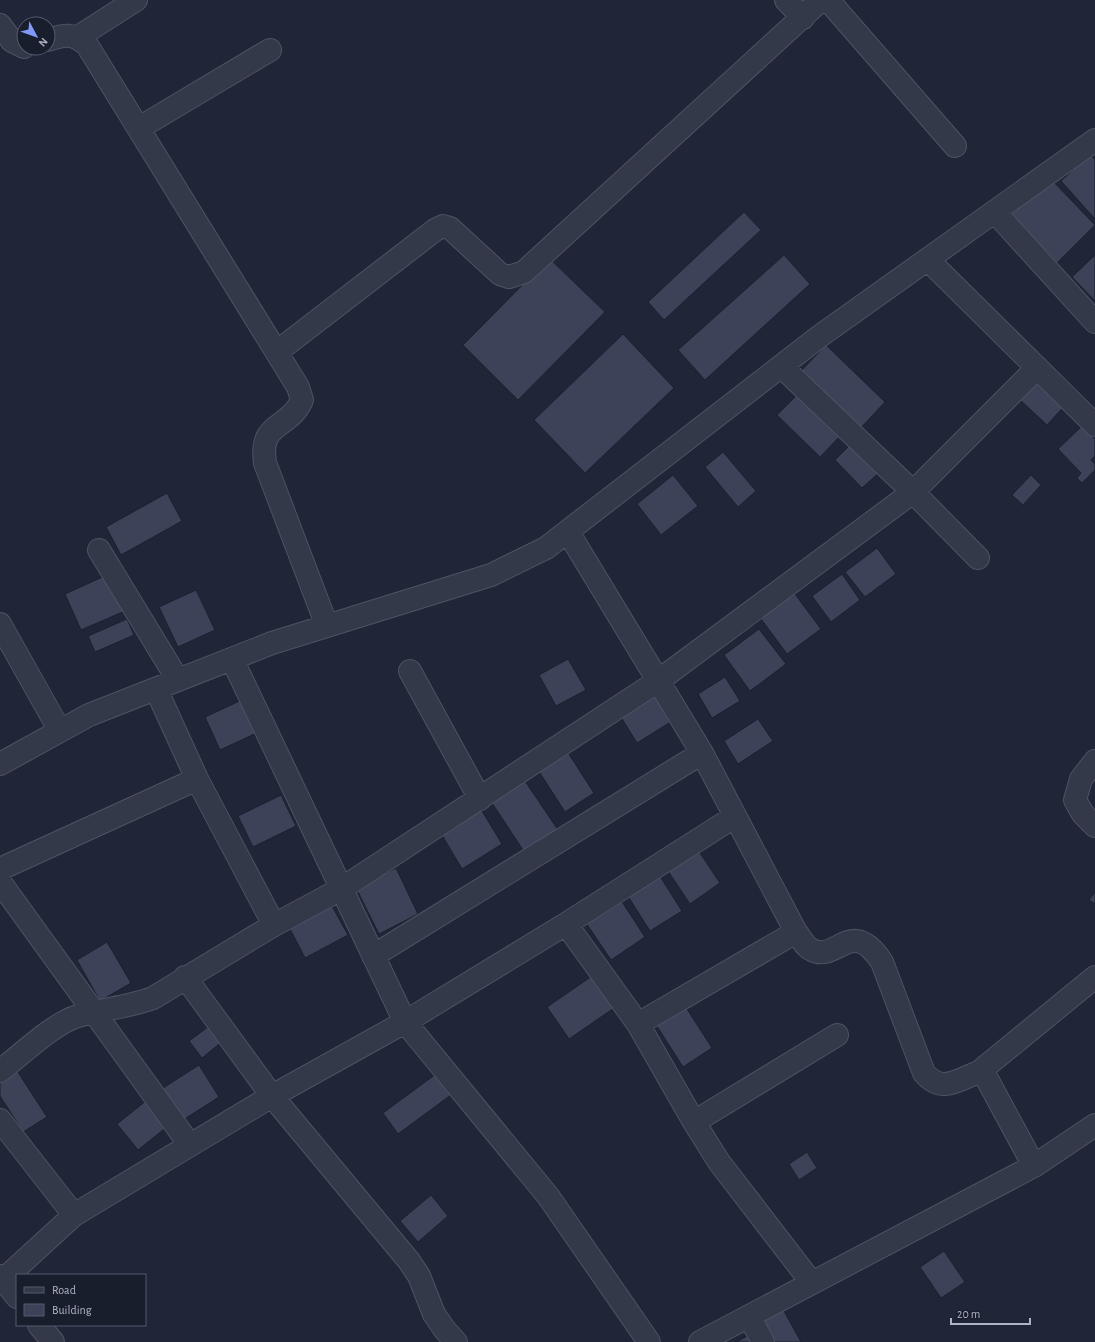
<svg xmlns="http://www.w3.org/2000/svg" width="1095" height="1342" font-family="'Alegreya Sans',sans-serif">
<rect width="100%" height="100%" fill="#202638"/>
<path fill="#3c4358" stroke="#1b202f" d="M1090 154 1095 160V219L1061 181Z
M1049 177 1095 225 1057 263 1011 214Z
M744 212 761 230 664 320 648 302Z
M784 255 810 284 705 380 678 350Z
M1095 255V301L1072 277Z
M549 258 605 312 518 400 463 345Z
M623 334 674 388 585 473 534 420Z
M826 345 885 402 858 431 798 374Z
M1039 375 1068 402 1047 425 1018 398Z
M802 390 844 432 820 457 777 415Z
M1082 426 1095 439V456L1091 460 1095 464V470L1082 483 1077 478 1081 473 1058 449Z
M854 441 882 470 862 488 835 460Z
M723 452 756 491 738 507 705 467Z
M673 475 698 506 661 535 637 504Z
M1031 475 1041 485 1023 505 1012 495Z
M167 493 182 521 121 555 106 527Z
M877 548 896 574 865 597 845 572Z
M109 574 125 611 81 630 65 594Z
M842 574 860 600 831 622 812 596Z
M196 590 215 630 178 647 159 607Z
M792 590 821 629 787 654 758 615Z
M127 619 134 635 95 652 88 636Z
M759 629 786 664 750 691 724 655Z
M568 659 586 690 556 706 539 675Z
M725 677 740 701 712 718 698 694Z
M659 688 677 718 637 743 619 714Z
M244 699 259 732 220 750 205 717Z
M758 719 773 741 738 764 724 741Z
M567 751 594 793 565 812 538 770Z
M523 778 558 830 525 853 490 800Z
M281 795 296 826 253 847 238 816Z
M479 806 502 844 462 869 439 830Z
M694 844 720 883 690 904 664 865Z
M396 868 418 914 379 934 356 888Z
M656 870 682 911 650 931 624 890Z
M1095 892V904L1089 900Z
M617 894 645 937 611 960 582 917Z
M332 906 348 935 305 958 290 929Z
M107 942 131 983 100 1001 77 960Z
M595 974 617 1006 569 1039 547 1007Z
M682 1001 712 1048 683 1067 653 1020Z
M212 1024 224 1040 202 1058 189 1041Z
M199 1065 219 1097 183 1120 163 1088Z
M16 1069 47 1117 23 1132 0 1096V1079Z
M440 1071 455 1092 398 1134 383 1113Z
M147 1100 168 1126 138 1150 117 1124Z
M807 1152 817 1168 799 1180 789 1164Z
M431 1195 448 1216 418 1242 400 1221Z
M944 1251 965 1282 941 1298 920 1267Z
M783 1309 801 1342H775L763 1320Z
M749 1335 752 1342H736Z"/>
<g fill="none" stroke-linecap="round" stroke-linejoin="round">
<defs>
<path id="minor" d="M786 0 803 18
M828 0 955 146
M0 25 12 41 24 47
M78 37 136 0
M48 40C65 34 73 33 87 45L298 387 302 400C288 431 259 420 265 463L327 626
M139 128 270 50
M995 212 1095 322
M928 260 1095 425
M278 351 435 230 443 226 450 228 500 274 509 277 524 272 821 0
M781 366 913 492 978 558
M568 532 702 753 796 932C801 938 805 947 812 950 837 963 851 915 882 962L924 1073C942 1094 957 1080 979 1072L987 1079 1034 1166
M99 550 178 680
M0 624 60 731
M232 659 405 1022 548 1196 649 1342
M410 671 480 799
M156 689 197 779 274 925
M1095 761 1081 779 1075 800 1083 814 1095 826
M0 764 89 715 272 643 491 575 546 548 820 336 1095 140
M0 869 197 779
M0 882 190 1145
M566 924 638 1024 694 1122 719 1162 812 1283
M373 956 702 753
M185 977 272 1096 409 1261 419 1276 434 1314 445 1330 456 1342
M638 1024 796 932
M0 1071C21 1055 54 1023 78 1016 103 1009 129 1007 153 998L274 925 341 889 658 681 913 492 1037 368
M979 1072 1095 977
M0 1120 74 1215
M694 1122 837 1035
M0 1276 17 1297
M3 1280 74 1215 272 1096 405 1022 566 924 734 817
M749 1316 763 1342
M39 1325 53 1342
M700 1342 1034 1166 1095 1125"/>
</defs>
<use href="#minor" stroke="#4e5363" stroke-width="24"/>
<use href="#minor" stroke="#343949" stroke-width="22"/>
</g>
<rect x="16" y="1274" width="130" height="52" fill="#191e2d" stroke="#555a6a"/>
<rect x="24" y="1287" width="20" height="6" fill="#343949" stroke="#555a6a"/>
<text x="52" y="1294" font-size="12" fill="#aeb3c5">Road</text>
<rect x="24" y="1304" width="20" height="12" fill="#3c4358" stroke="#555a6a"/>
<text x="52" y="1314" font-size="12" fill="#aeb3c5">Building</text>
<g transform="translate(36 36) rotate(131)"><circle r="19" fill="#191e2d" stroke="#555a6a"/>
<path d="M0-3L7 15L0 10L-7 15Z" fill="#8098f8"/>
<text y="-6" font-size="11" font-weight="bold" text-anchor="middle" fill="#aeb3c5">N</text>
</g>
<path d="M951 1318v6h79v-6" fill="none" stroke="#aeb3c5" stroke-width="2"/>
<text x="957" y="1318" font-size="12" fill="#aeb3c5" stroke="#191e2d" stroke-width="3" paint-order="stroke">20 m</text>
</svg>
